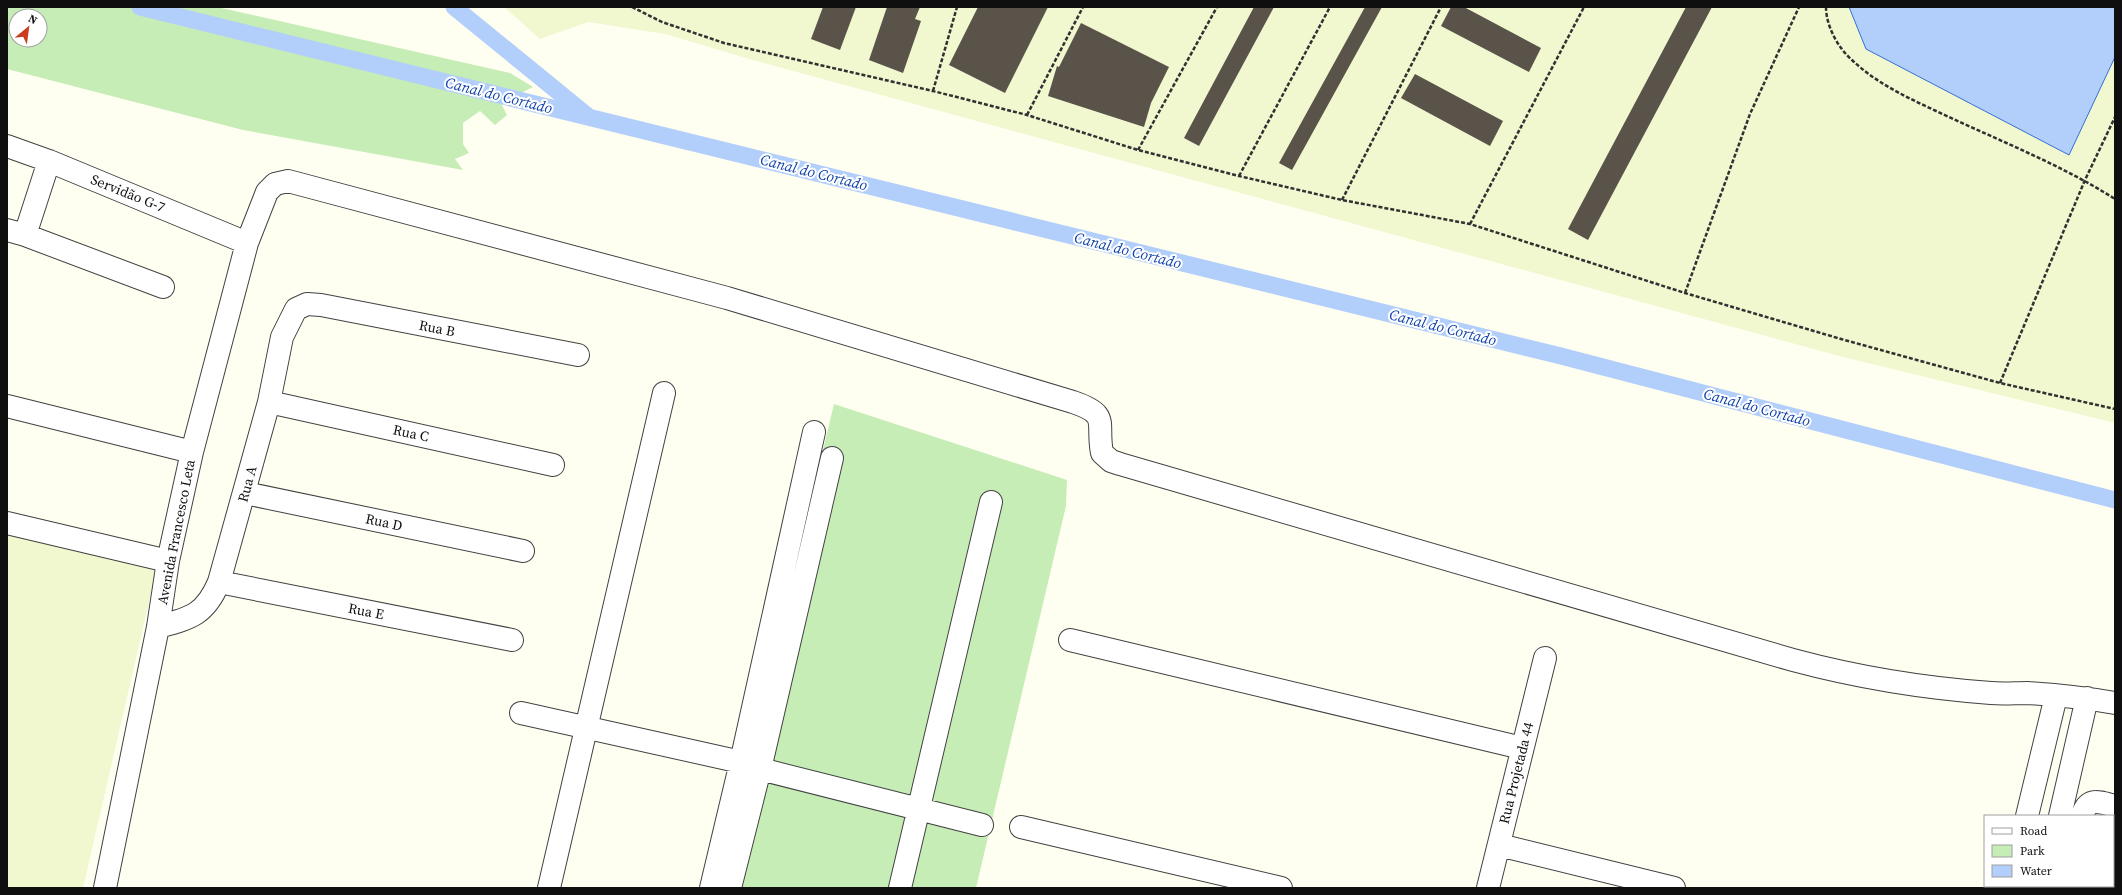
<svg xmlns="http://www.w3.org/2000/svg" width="2122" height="895" font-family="'Source Serif 4',serif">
<rect width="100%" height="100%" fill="#fffff1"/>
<path fill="#f1f7cf" d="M504 7H2115V423L1843 357 760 62 665 34 588 22 540 39Z
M7 532 157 567 83 888H7Z"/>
<path fill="#c7edb7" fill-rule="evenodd" d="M7 7H217L510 73 533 87 501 103 507 115 495 125 480 111 463 123V144L469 153 455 159 463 170 243 130 7 69ZM16 16H40V40H16Z
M834 404 1067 480 1066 506 976 888H718Z"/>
<path fill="#b2cefa" stroke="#3470d6" d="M1849 7H2115V57L2069 155 1866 49Z"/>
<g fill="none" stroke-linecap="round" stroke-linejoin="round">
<path stroke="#b2cefa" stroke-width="17" d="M140 7 1557 355 2115 500
M454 7 589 117"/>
</g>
<path fill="#59534a" d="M823 7H856L840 50 811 39Z
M887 7H920L915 19 921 21 903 73 869 60Z
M978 7H1048L1005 93 949 65Z
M1254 7H1274L1199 146 1184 138Z
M1365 7H1382L1292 170 1279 163Z
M1451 7H1464L1541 48 1529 72 1441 26Z
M1686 7H1712L1588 240 1568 229Z
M1081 23 1169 67 1151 103 1144 127 1048 96 1057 66 1059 67Z
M1415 74 1503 121 1490 146 1401 98Z"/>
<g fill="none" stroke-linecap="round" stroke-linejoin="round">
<defs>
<path id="minor" d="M7 146 49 161 247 243
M49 161 25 235 163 287
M7 230 25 235
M269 402 553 465
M7 406 192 452
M245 493 523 551
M7 523 168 561
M219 582 512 640
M158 627C191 618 205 615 219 582L269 402 282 337 296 309 307 304 321 305 578 355
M1070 640 1522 748
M521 713 741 762
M760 769 982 825
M2027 816 2056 696
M2060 816 2087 698
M2082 816C2088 796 2099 802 2115 806
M1021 827 1281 888
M1499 845 1674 888
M105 888 158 627 168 561 192 452 247 243 267 192 275 184 288 181 727 298 1073 402C1111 415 1096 422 1102 453L1111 461 1120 464 1793 660C1860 678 1922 688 1991 693 2003 694 2015 693 2027 693 2057 695 2086 698 2115 703
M549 888 664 393
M711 888 741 762 814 432
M730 888 760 769 832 458
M900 888 991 502
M1488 888 1545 658
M2009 888V886
M2043 888V886
M2065 888 2066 886"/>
</defs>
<use href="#minor" stroke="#424242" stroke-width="24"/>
<path stroke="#313131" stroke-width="2.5" stroke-dasharray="4 2" stroke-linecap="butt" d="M632 7 662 22 724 43 933 91 1027 115 1138 150 1239 176 1342 200 1470 224 1685 293 1841 339 2000 383 2115 409
M1826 7C1826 26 1838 48 1852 60 1879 86 1915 101 1949 117 2005 143 2063 166 2115 199
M933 91 957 7
M1027 115 1083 7
M1138 150 1217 7
M1239 176 1330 7
M1342 200 1441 7
M1470 224 1584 7
M1685 293 1750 114 1799 7
M2000 383 2085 180 2115 117"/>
<use href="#minor" stroke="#fff" stroke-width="22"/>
</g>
<g text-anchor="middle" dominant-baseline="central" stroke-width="4" stroke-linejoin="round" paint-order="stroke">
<g font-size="14" fill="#0f0f0f" stroke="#fff">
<text transform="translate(128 193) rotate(22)">Servidão G-7</text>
<text transform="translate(437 328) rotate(11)">Rua B</text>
<text transform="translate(411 433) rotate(12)">Rua C</text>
<text transform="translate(247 484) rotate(-75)">Rua A</text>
<text transform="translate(384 522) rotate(12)">Rua D</text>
<text transform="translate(176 532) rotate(-79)">Avenida Francesco Leta</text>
<text transform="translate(366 611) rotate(11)">Rua E</text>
<text transform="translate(1516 773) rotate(-76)">Rua Projetada 44</text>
</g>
<g font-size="15" font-style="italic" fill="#0f42aa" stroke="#fff">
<text transform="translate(499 95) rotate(14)">Canal do Cortado</text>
<text transform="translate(814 172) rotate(14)">Canal do Cortado</text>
<text transform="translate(1128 250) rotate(14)">Canal do Cortado</text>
<text transform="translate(1443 327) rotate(14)">Canal do Cortado</text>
<text transform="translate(1757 407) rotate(15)">Canal do Cortado</text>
</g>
</g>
<rect width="2122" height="895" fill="none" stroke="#0f0f0f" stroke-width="16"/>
<rect x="1984" y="815" width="130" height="72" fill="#ffffff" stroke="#9f9f9f"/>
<rect x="1992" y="828" width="20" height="6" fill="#ffffff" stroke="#9f9f9f"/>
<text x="2020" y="835" font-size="12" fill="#0f0f0f">Road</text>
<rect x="1992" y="845" width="20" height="12" fill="#c7edb7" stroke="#9f9f9f"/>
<text x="2020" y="855" font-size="12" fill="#0f0f0f">Park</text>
<rect x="1992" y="865" width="20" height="12" fill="#b2cefa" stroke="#9f9f9f"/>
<text x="2020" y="875" font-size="12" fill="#0f0f0f">Water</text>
<g transform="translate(28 28) rotate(29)"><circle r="19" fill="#ffffff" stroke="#9f9f9f"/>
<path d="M0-3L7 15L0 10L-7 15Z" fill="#c93c1d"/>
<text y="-6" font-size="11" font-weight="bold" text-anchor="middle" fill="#0f0f0f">N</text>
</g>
</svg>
